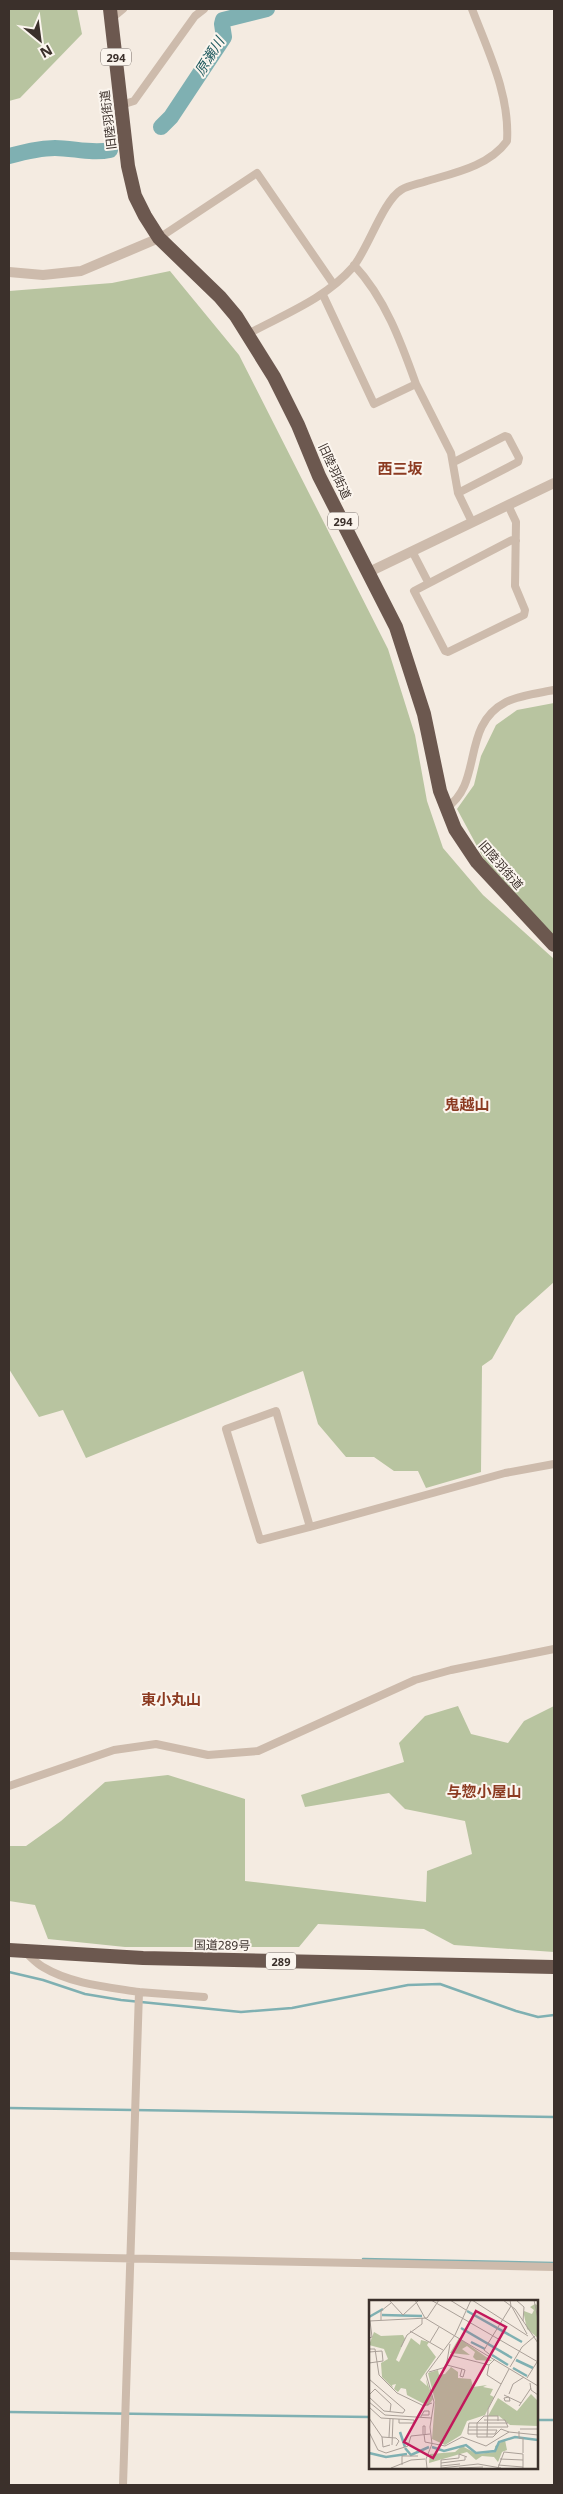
<svg xmlns="http://www.w3.org/2000/svg" width="563" height="2494" font-family="'Noto Sans','Noto Sans JP',sans-serif">
<rect width="100%" height="100%" fill="#f4ebe1"/>
<path fill="#b8c4a0" d="M9 9H77L82 34 20 98 9 101Z
M170 271 239 355 388 649 415 735 427 801 443 848 483 895 554 959V1282L516 1316 492 1359 482 1366 481 1472 426 1488 418 1471H394L374 1457H346L318 1424 303 1371 86 1458 63 1410 39 1417 9 1369V291L112 283Z
M554 703V936L485 861 457 809 474 785 481 756 496 725 517 710Z
M458 1706 471 1734 508 1743 524 1721 554 1706V1952L454 1945 424 1929 318 1924 299 1947H125L48 1939 35 1905 9 1901V1846H26L61 1821 105 1782 168 1775 245 1799V1881L426 1902 427 1871 472 1854 465 1821 405 1809 389 1793 305 1807 301 1795 404 1762 399 1743 425 1716Z"/>
<g fill="none" stroke-linecap="round" stroke-linejoin="round">
<path stroke="#7fb0b2" stroke-width="2.5" d="M9 1972 43 1980 85 1994 121 2000 241 2012 292 2008 408 1985 440 1984 516 2011 538 2017 554 2015
M9 2108 554 2117
M363 2259 554 2263
M9 2412 370 2417
M537 2420H554"/>
<path stroke="#7fb0b2" stroke-width="16" d="M161 127 171 117 224 37 222 24 223 20 267 9
M9 156C24 152 39 148 55 148 73 148 92 154 110 150"/>
<path stroke="#cdbbac" stroke-width="8" d="M111 19 123 9
M121 105 134 101 195 16 204 9
M159 238 257 173 334 285
M323 295 374 404 416 384C401 342 385 298 354 265
M248 334C285 314 325 299 353 267 368 249 383 201 401 190 409 185 419 184 427 181 454 173 489 166 507 141 510 95 488 51 472 9
M416 384 451 453 458 493 472 522
M454 462 505 436 508 437 519 458 518 462 458 493
M508 505 516 522 515 586 525 610 524 615 448 652 445 651 414 591 512 540 516 541
M412 551 428 582
M446 808C484 783 460 726 506 702 520 695 539 693 554 690
M276 1411 310 1527 260 1540 226 1429Z
M310 1527 505 1473 554 1464
M9 1786 114 1750 156 1744 208 1755 258 1751 415 1680 451 1670 554 1649
M25 1952C31 1957 36 1963 43 1967 71 1984 107 1987 139 1992L123 2485
M139 1992 204 1997
M9 2256 554 2267"/>
<path stroke="#cdbbac" stroke-width="10" d="M9 272 43 275 81 271 159 238
M369 572 554 483"/>
<path stroke="#6c584f" stroke-width="14" d="M110 9 128 166 135 196 145 216 159 238 220 297 236 316 274 377 298 425 319 476 396 627 424 714 440 791 455 829 477 862 554 945
M9 1950 143 1958 554 1967"/>
</g>
<g text-anchor="middle" dominant-baseline="central" stroke-width="4" stroke-linejoin="round" paint-order="stroke">
<g fill="#fbf5ee" stroke="#756b66" stroke-width="1">
<rect x="101" y="48.5" width="30" height="17" rx="4"/>
<rect x="328" y="512.5" width="30" height="17" rx="4"/>
<rect x="266" y="1952.5" width="30" height="17" rx="4"/>
</g>
<g font-size="11" font-weight="bold" fill="#3b302b">
<text x="116" y="57">294</text>
<text x="343" y="521">294</text>
<text x="281" y="1961">289</text>
</g>
<g font-size="12" fill="#3b302b" stroke="#fbf5ee">
<text transform="translate(108 120) rotate(-97)">旧陸羽街道</text>
<text transform="translate(335 471) rotate(65)">旧陸羽街道</text>
<text transform="translate(501 865) rotate(49)">旧陸羽街道</text>
<text transform="translate(222 1945) rotate(1)">国道289号</text>
</g>
<g font-size="14" font-style="italic" fill="#1f5a5e" stroke="#fbf5ee">
<text transform="translate(209 56) rotate(-58)">原瀬川</text>
</g>
<g font-size="15" font-weight="bold" fill="#8c3b22" stroke="#fbf5ee">
<text x="400" y="468">西三坂</text>
<text x="467" y="1104">鬼越山</text>
<text x="171" y="1699">東小丸山</text>
<text x="484" y="1791">与惣小屋山</text>
</g>
</g>
<g transform="translate(369 2300)">
<rect width="169" height="169" fill="#f4ebe1"/>
<path d="M166 4 168 5 169 38 158 29 155 15V11L163 14 165 10 161 7ZM5 32 12 36 34 35 36 39 27 60 30 62 42 38 51 45 52 40 60 42 58 45 67 57 51 80 58 86 57 79 64 99 59 106 38 95 37 89 32 88 29 92 25 89 27 84 23 85 24 88 13 77 12 63 19 59 15 49 0 45ZM90 38 123 61 107 60 104 57 106 52 98 46 93 49 101 55 81 53ZM82 67 89 72V78L102 79 104 87 118 85 114 87 124 89 121 95 125 97 116 115 98 121 92 135 76 145 63 139 66 101 59 73 69 70 70 75 76 74ZM162 94 169 101V126L141 125 130 116H119L129 98 148 111ZM136 140 138 150 133 152 129 162 125 157 113 156 107 160 98 152 60 163 61 154 86 152 93 146 108 154 126 152V146Z" fill="#b8c4a0"/>
<path fill="none" stroke="#7fb0b2" stroke-width="2.5" d="M98 11 153 42M13 15 53 16M0 17 14 9M92 28 143 58M102 42 116 49M123 55 139 65M147 60 164 68M144 68 158 76M31 132 36 147M63 147 75 151 97 145 107 153 126 151 130 142 146 137 169 140M36 148 42 155 60 147M0 153 17 157 38 154"/>
<path fill="none" stroke="#aaa098" stroke-width="1" d="M20 0 34 15 50 0M46 0 56 18 169 86M62 0 169 62M81 0 97 10M103 0 159 36M134 0 146 9 169 43M147 0 155 7 154 21M165 0 169 19M143 7 158 34M12 20V11L22 3M0 21 58 18 70 0M41 31 74 50M86 35 102 0M0 38 3 37 1 21M61 42 70 27M32 47 38 35 53 24V18M0 49H6L10 75 28 93 55 106 63 103M0 52 13 51 14 61 0 63M120 54 115 50 142 6 141 0M81 55 120 65M126 59 120 65 118 75 132 84M78 65 93 69M141 67 153 47 166 36M93 69 96 70 94 77 91 76ZM60 72 77 67 81 44M158 78 168 62M0 79 36 110 34 113 15 111 0 97M161 83 162 90 169 95M140 94 144 84 155 77M0 95 6 89 22 104 21 112M135 95 152 103M140 97 141 101H136L135 98ZM0 102 16 115 62 118M150 106 162 88M0 107 12 118 45 120V123H30V119M52 117V116L54 113 55 111H60V115H53M0 118 13 137 14 147 21 145M108 123V137H124L132 129 140 132M108 123 115 116H129V121M99 127H139L136 120H115M151 129H169M99 130 100 123H139M99 130V134H126L128 130M99 130H128M150 131V138H154V153M0 132 9 150 17 153 39 146 42 136 61 134M54 134V126H56V134M55 134 56 142 76 146 93 137 117 146 140 132 169 135M13 137 27 138 30 141 27 146M20 137 21 119M118 137 119 109 140 69M23 145 24 119M131 159 154 160M72 163V160L90 158V154L98 157M33 165V156H49M129 165 154 167M72 166 91 164M22 168 42 160 56 159M58 168 57 159 63 144 61 127 65 102 57 74 86 35M72 168 109 164 132 168M72 168V163L96 160V157M90 168 114 167M129 168 135 152 154 154V168"/>
<path fill="#c2185b" fill-opacity="0.15" stroke="#c2185b" stroke-width="2.5" d="M107 11 137 27 64 158 35 142Z"/>
<rect width="169" height="169" fill="none" stroke="#3b302b" stroke-width="2.5"/>
</g>
<rect width="563" height="2494" fill="none" stroke="#3b302b" stroke-width="20"/>
<g transform="translate(40 40) rotate(151)" stroke="#fbf5ee" stroke-width="4" paint-order="stroke">
<path d="M0-4L9 19L0 12L-9 19Z" fill="#3b302b"/>
<text y="-8" font-size="14" font-weight="bold" text-anchor="middle" fill="#3b302b">N</text>
</g>
</svg>
